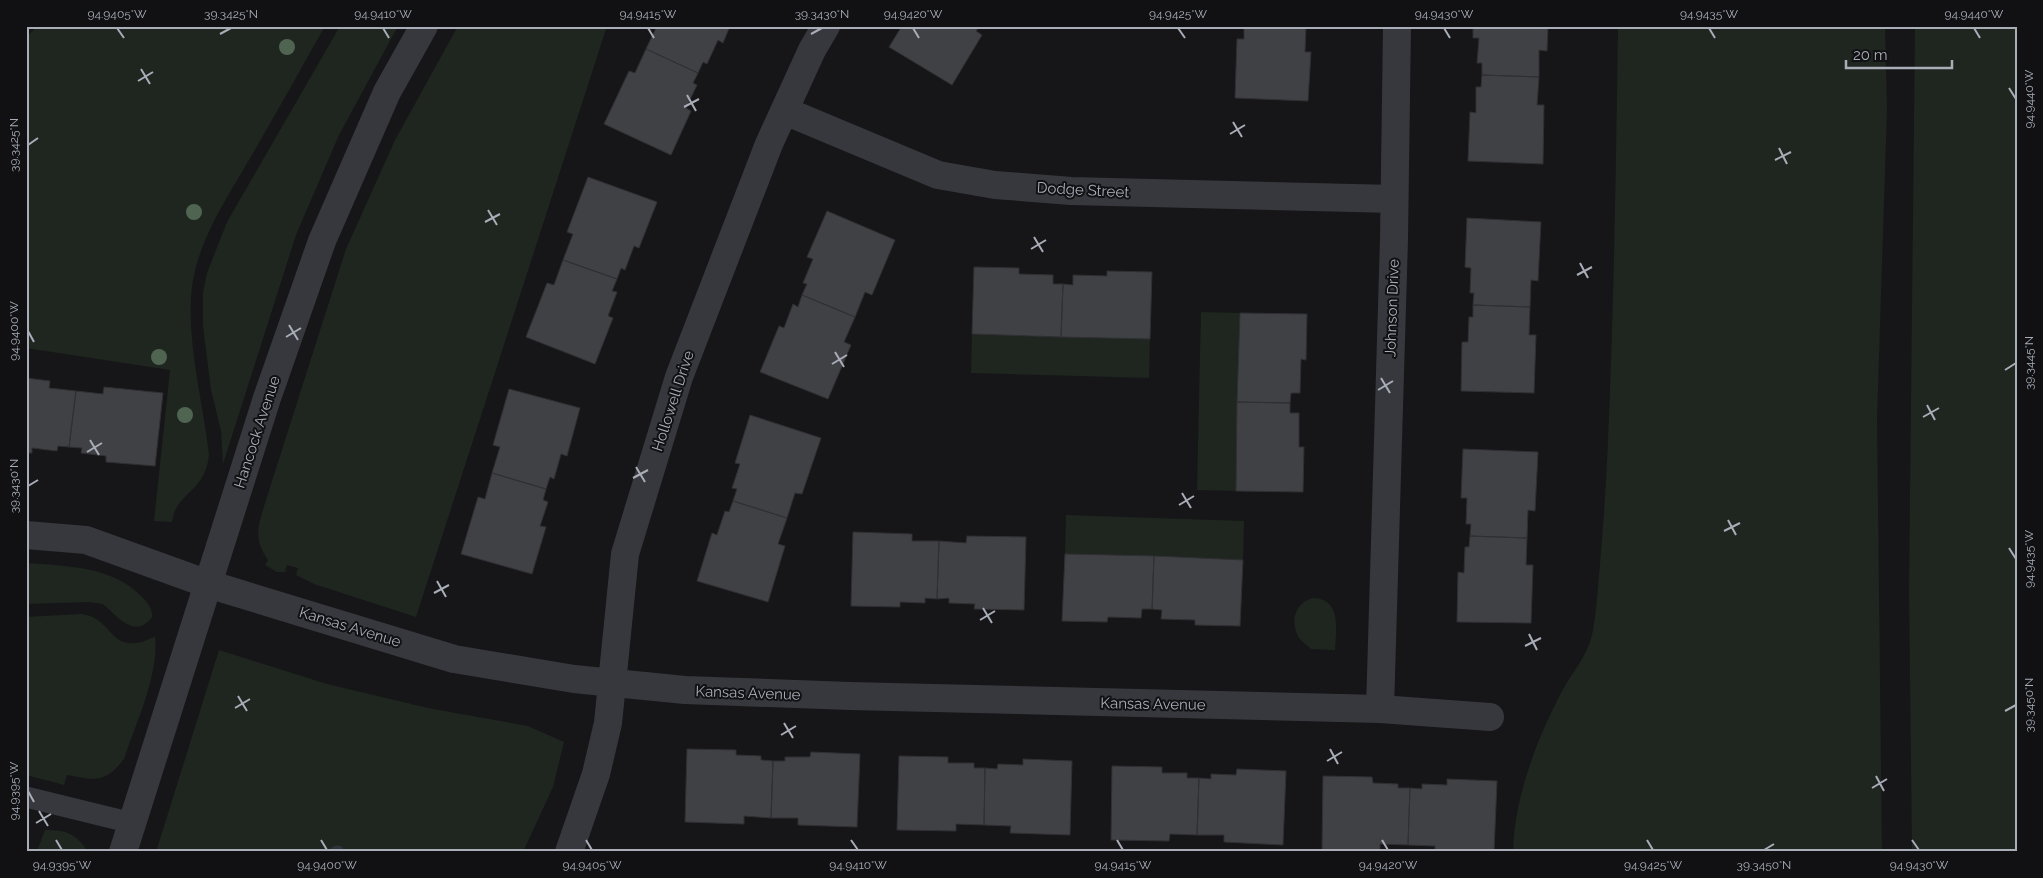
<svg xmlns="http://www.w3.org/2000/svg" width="2043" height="878" font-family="Raleway,sans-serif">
<rect width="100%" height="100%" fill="#161618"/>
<path fill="#1e261f" d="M38 26H325C302 67 279 108 256 148 230 194 194 243 191 297 188 349 203 402 209 455 205 493 176 492 172 522L154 521 170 370 26 348V37Z
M340 26H398L339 135 296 235 223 464 221 431 211 390 203 326V293L207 273 227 222Z
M458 26H607L416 617 314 584 296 575 298 568 287 565 285 572H277L265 565 268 560C253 538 258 527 265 503L346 249 395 140Z
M1618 26H1885L1887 109 1877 419 1882 852H1513C1514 799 1536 741 1560 695 1570 675 1587 657 1592 635 1596 616 1597 596 1599 576 1603 531 1606 486 1608 441 1614 303 1616 165 1618 26Z
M1915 26H2017V852H1912L1909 590Z
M1201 312 1240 313 1236 491 1197 490Z
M972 334 1150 339 1149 378 971 373Z
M1066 515 1244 521 1243 560 1065 554Z
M26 563C66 566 113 566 142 597 147 602 153 609 152 617 135 640 117 616 103 604L89 602 26 604Z
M1313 598C1342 599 1336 630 1335 650L1311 649C1308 646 1302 642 1299 638 1290 622 1294 603 1313 598Z
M81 614C110 617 109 646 135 643 142 643 148 639 155 637 159 675 136 723 124 759 105 784 95 780 67 775L64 785 26 775V617Z
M219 650 327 684 428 708 528 726 564 742 553 787 523 852H156Z
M45 830C66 830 76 833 88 852L37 851Z"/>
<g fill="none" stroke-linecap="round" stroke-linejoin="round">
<path stroke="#2c353c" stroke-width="11" d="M335 852 338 851"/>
</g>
<path fill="#404145" stroke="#303034" d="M657 26H730L723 43 718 40 707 64 703 62 698 73 646 49Z
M902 26H980L976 31 982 35 952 85 889 47Z
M1244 26H1306L1305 52H1311L1308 101 1235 98 1237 39H1244Z
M1473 26H1548L1547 51 1539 50V77L1482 75V63H1477L1479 38H1473Z
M646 49 698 73 693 83 697 85 686 108 691 111 671 155 604 124 629 71 635 73Z
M1482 75 1539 77 1537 105H1544L1543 164 1468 161 1470 112 1476 113V87H1481Z
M588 177 657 202 639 248 634 246 625 270 621 268 617 279 563 260 573 234 567 232Z
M827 211 895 240 872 295 865 292 855 317 802 295 807 284 803 283 813 259 807 257Z
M1467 218 1541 222 1538 281 1531 280 1530 307 1473 305 1474 293H1470L1471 268 1465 267Z
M563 260 617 279 612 291 617 292 608 316 613 318 595 364 526 337 547 283 554 285Z
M974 267 1019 268V274L1053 275V284H1063L1061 337 972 334Z
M1107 271 1152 272 1150 339 1061 337 1063 284 1073 285V275L1107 276Z
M802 295 855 317 844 342 851 345 828 399 760 372 779 326 784 328 793 304 798 307Z
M1473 305 1530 307 1529 335H1536L1534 393 1461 391 1462 342H1468L1469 317H1473Z
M1240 313 1307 314 1306 360 1301 359 1300 393H1291L1290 403 1237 402Z
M26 378 50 381 49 388 76 391 69 447 58 446 57 451 32 448V453H26Z
M104 387 163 393 155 466 106 462V456L81 453 82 448 69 447 76 391 103 394Z
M509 389 580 408 567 456 561 454 554 479 550 477 546 489 492 473 500 447 493 445Z
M1237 402 1290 403V413H1299V447H1304L1303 492 1236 491Z
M750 415 821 438 802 494 795 493 787 518 733 501 737 489 732 488 740 464 735 463Z
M1463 449 1538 452 1535 511 1528 510 1527 538 1470 536 1471 524H1466L1467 498H1461Z
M492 473 546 489 543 500 548 502 540 526 546 527 532 574 461 554 478 497 485 499Z
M733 501 787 518 778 544 785 546 768 602 697 581 712 533 717 535 725 511 729 512Z
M853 532 912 534V541H939L937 599 925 598V603L900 602V607L851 606Z
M967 536 1026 537 1024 610 974 609 975 604 949 603V598L937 599 939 541 966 543Z
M1470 536 1527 538 1526 565H1533L1531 623 1457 622 1458 572 1464 573 1465 547H1469Z
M1065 554 1154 556 1152 609H1142L1141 618 1108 617 1107 622 1062 621Z
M1154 556 1243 560 1240 626 1195 625V620L1161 619 1162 610 1152 609Z
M687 749 736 750V755L761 756V760L773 761 771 818 744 816V824L685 822Z
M811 752 860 754 857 827 798 825V818H771L773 761H785V757H810Z
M899 756 948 757V763H974V768H985L984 825 956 824V831L897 830Z
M1023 759 1072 761 1070 835 1010 833 1011 826 984 825 985 768 997 769 998 764 1023 765Z
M1112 766 1162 767V773H1187V778H1199L1197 835 1170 834 1169 841 1111 840Z
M1237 769 1286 771 1283 845 1224 842V835H1197L1199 778 1211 779V774L1236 775Z
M1323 776 1372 777 1373 783 1398 784V788H1410L1408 845 1380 844V851L1322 850Z
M1447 779 1497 781 1494 852H1435V846L1408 845 1410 788 1422 789V784L1447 785Z"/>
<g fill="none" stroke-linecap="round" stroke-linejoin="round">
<path stroke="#37383d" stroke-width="21" d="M26 797 132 823"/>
<path stroke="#37383d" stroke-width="28" d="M785 111 938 175 995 185 1071 191 1394 199
M26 535 86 540 208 584 454 659 574 679 685 690 850 696 1380 709 1490 717
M1380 709 1394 239 1397 26
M123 852 267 398 322 241 387 92 424 26
M569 852 596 774 608 723 625 554 679 377 769 144 812 50 826 26"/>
</g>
<g fill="#506452">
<circle cx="287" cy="47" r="8"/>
<circle cx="194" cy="212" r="8"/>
<circle cx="159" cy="357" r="8"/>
<circle cx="185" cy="415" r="8"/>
</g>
<path fill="none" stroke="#a8adb8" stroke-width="2" d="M117 28 124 38M383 28 389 38M648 28 654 38M913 28 919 38M1178 28 1185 38M1444 28 1450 38M1709 28 1715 38M1974 28 1980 38M220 34 231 28M811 34 822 28M141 69 150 84M138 81 153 72M2009 88 2016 99M687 95 696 111M684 107 699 99M1233 122 1242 137M1230 134 1245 125M28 145 38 138M1779 148 1787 164M1775 160 1791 152M488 210 497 225M485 222 500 214M1034 237 1043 252M1031 249 1046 240M1580 263 1588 278M1577 275 1592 267M289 325 298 340M28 331 34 342M286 337 301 328M835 352 844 367M832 364 847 355M2005 370 2016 363M1381 378 1390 393M1378 390 1393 381M1927 405 1935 420M1923 417 1939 408M90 440 99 455M87 452 102 443M636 467 645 482M633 478 648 470M28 486 38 480M1182 493 1191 508M1179 505 1194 496M1728 520 1736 535M1724 531 1740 523M2009 548 2016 559M437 581 446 597M434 593 449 585M983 608 992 623M980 620 995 611M1529 634 1537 650M1525 646 1541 638M238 696 247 711M235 708 250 699M2005 711 2016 705M784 723 793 738M781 735 796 726M1330 749 1338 764M1327 761 1342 752M1876 776 1884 791M1872 788 1887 779M28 791 34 802M39 811 48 826M36 823 51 814M56 840 62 850M321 840 327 850M586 840 592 850M851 840 858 850M1117 840 1123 850M1382 840 1388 850M1647 840 1653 850M1912 840 1919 850M1764 850 1774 844"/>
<g text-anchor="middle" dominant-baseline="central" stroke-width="4" stroke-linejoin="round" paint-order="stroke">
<g font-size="15" fill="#a8adb8" stroke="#111113">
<text transform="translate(1083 190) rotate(3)">Dodge Street</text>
<text transform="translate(1392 308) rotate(-88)">Johnson Drive</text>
<text transform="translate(673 401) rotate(-72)">Hollowell Drive</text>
<text transform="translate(257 432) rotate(-72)">Hancock Avenue</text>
<text transform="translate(350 627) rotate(17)">Kansas Avenue</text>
<text transform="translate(748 693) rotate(2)">Kansas Avenue</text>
<text transform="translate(1153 704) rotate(1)">Kansas Avenue</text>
</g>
</g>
<rect width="2043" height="878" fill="none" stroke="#111113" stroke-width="55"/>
<path d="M1846 60v8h106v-8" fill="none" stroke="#a8adb8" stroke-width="2.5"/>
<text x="1853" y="60" font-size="15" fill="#a8adb8" stroke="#111113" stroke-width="4" paint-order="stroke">20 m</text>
<rect x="28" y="28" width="1988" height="822" fill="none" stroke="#a8adb8" stroke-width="2"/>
<g font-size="12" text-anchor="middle" fill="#a8adb8">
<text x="117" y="18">94.9405°W</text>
<text x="231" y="18">39.3425°N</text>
<text x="383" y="18">94.9410°W</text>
<text x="648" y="18">94.9415°W</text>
<text x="822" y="18">39.3430°N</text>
<text x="913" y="18">94.9420°W</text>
<text x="1178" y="18">94.9425°W</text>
<text x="1444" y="18">94.9430°W</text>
<text x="1709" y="18">94.9435°W</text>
<text x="1974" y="18">94.9440°W</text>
<text transform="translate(2029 99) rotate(-90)" y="4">94.9440°W</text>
<text transform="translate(14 145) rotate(-90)" y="4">39.3425°N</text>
<text transform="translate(14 331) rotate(-90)" y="4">94.9400°W</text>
<text transform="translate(2029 363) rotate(-90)" y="4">39.3445°N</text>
<text transform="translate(14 486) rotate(-90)" y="4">39.3430°N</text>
<text transform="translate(2029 559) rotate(-90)" y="4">94.9435°W</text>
<text transform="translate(2029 705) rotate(-90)" y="4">39.3450°N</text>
<text transform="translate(14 791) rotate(-90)" y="4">94.9395°W</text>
<text x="62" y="869">94.9395°W</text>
<text x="327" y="869">94.9400°W</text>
<text x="592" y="869">94.9405°W</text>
<text x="858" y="869">94.9410°W</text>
<text x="1123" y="869">94.9415°W</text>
<text x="1388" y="869">94.9420°W</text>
<text x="1653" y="869">94.9425°W</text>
<text x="1764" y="869">39.3450°N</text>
<text x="1919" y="869">94.9430°W</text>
</g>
</svg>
